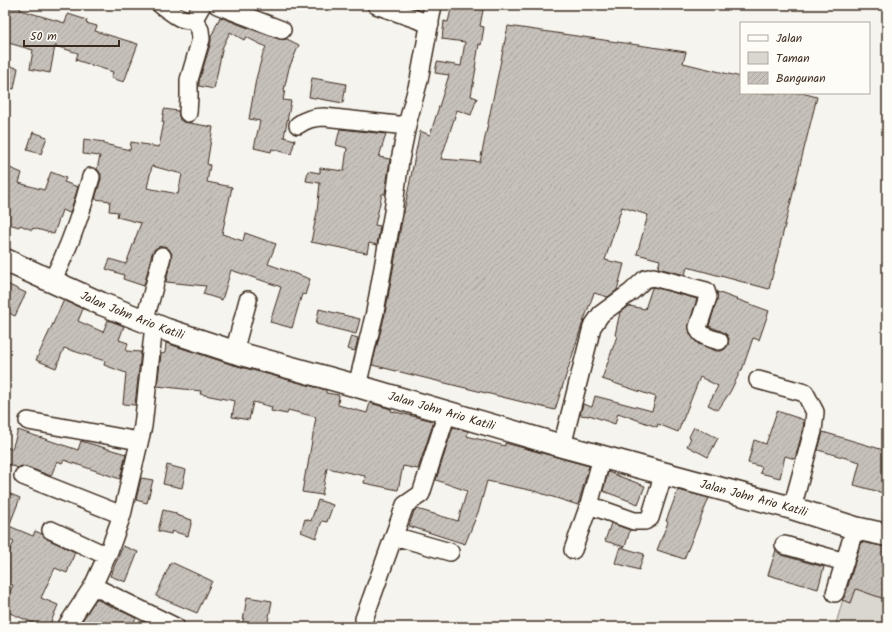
<svg xmlns="http://www.w3.org/2000/svg" width="892" height="632" font-family="Kalam,sans-serif">
<defs>
<pattern id="building-hatch" width="6" height="6" patternUnits="userSpaceOnUse"><rect width="6" height="6" fill="#c7c1bb"/><path d="M-1 1l2-2M0 6l6-6M5 7l2-2" fill="none" stroke="#aca6a0"/></pattern>
</defs>
<rect width="100%" height="100%" fill="#f5f4ee"/>
<filter id="ink" filterUnits="userSpaceOnUse"><feTurbulence type="fractalNoise" baseFrequency=".025" numOctaves="2"/><feDisplacementMap in="SourceGraphic" scale="8" xChannelSelector="R" yChannelSelector="G"/><feConvolveMatrix kernelMatrix="1 2 1 2 8 2 1 2 1" color-interpolation-filters="sRGB"/></filter>
<g filter="url(#ink)">
<path fill="#dad6d0" stroke="#8a8077" d="M863 530 887 537V627H835Z"/>
<path fill="url(#building-hatch)" stroke="#3b2a1e" fill-rule="evenodd" d="M5 5H21L20 10 65 23 68 14 87 20 86 23 97 26 95 31 138 44 124 82 111 78 113 72 76 60 78 53 55 46 50 73 30 69 33 50 5 42Z
M452 5H484L480 26 484 27 481 45 479 44 475 68H476L471 96 477 98 471 115 457 110 441 159 480 162 508 26 686 52 683 63 741 77V93H802L817 97 769 289 687 267 685 275 658 268 660 260 637 254 648 215 622 207 605 260 624 264 617 290 608 297 594 293 582 325 555 410 372 365 385 314 400 231 420 131 430 135 449 75 435 73 437 62 461 66 465 42 442 39 444 21 448 22Z
M220 17 256 31 279 39H287L299 45 289 68 284 90H285L283 100 291 101 284 137 295 140 291 154 272 149 271 152 254 148 260 121 249 119 256 79 263 53 266 47 246 37 244 40 230 32 223 46 214 89 199 86V81L211 42V37Z
M5 65 18 68 14 89 5 87Z
M312 78 346 84 343 103 309 97Z
M164 109 178 111 180 120 183 122 213 127 207 164 210 165 207 182 232 187 222 234 243 241 245 233 276 244 268 264 310 279 305 295 302 294 292 328 270 322 281 287 231 270 222 300 203 294 206 286 166 282 172 254 169 249 165 246 159 247 155 249 152 253 144 286 123 279 124 275 106 269 110 259 126 264 141 223 117 217 118 212 109 211 110 201 95 199 101 179V174L97 169 100 156 83 154 84 139 104 142V144L130 150 131 142 159 147 164 122H162ZM152 166 182 174 178 194 147 188Z
M340 129 386 134 379 157 390 159 385 194H382L375 225 380 226 377 245 369 243 367 253 311 242 317 212 320 183 306 181 308 171 320 173V168L344 171 347 148 336 145Z
M33 132 47 137 41 154 27 150Z
M5 166 22 173 19 183 44 190 51 172 66 178 64 182 78 187 70 213 62 210 54 234 33 228 32 230 20 225 19 227 5 223Z
M5 283 26 293 15 316 5 311Z
M653 287 697 299 689 324 690 334 698 344 716 351H721L725 349 728 345 729 339 727 335 723 332 709 326 717 300V292L769 311 759 340 753 338 742 370H741L730 392 718 410 708 405 718 386 700 377 678 432 658 424 657 427 618 413 615 424 589 415V416L580 415 583 404 592 407 595 396 652 411 656 397 602 379 617 336 615 335 620 312 629 306 645 309 652 288Z
M64 300 83 309 78 321 103 332 108 320 124 326 119 340 128 343 126 351 141 352 135 405 123 404 126 373 104 365 105 361 64 348 56 368 36 360Z
M319 309 360 319 356 334 316 324Z
M351 336 358 338 355 351 347 349Z
M166 343 230 364 326 390V393L339 395 338 405 367 413 370 403 391 409V411L434 421 418 469 403 466 398 490 364 483 365 476 327 468 322 495 302 492 306 470H307L316 417 288 410 287 414 271 411 272 407 253 402 249 420 232 417 235 401 200 394 201 391 157 386 161 354 165 353Z
M777 411 804 420 803 429 795 459 785 456 780 478 760 473 762 467 748 463 754 440 766 444Z
M453 427 468 431 467 436 505 446V443L520 447 589 466 578 505 534 491 487 481 479 510 465 544 409 526 414 511 417 509 458 521 467 491 436 480Z
M694 427 718 438 708 457 687 446 691 438 689 437Z
M18 430 78 450 81 441 126 454 120 479 64 460 62 463 57 461 51 476 27 467 22 466 18 468 5 463V447L12 449Z
M823 432 887 451V494L854 485 860 462 818 450Z
M167 465 186 470 182 488 163 484Z
M608 472 645 486 638 504 603 491Z
M141 478 153 480 147 503 136 500Z
M678 490 709 498 684 559 657 550 668 522 666 521Z
M8 493 20 498 9 526 33 536 35 531 42 534 47 539 75 552 67 573 55 568 41 598 58 605 49 627H43L5 611V604L13 585 5 582V561L14 542 5 538V501Z
M318 500 333 505 327 522 322 521 316 538 301 532 305 519 311 521Z
M163 510 176 513V515L192 520 188 536 172 531 171 534 158 531Z
M611 523 630 530 625 547 605 541Z
M861 542 887 547V600L856 589 851 603 842 600 845 596Z
M123 546 138 552 126 582 110 576Z
M620 547 644 554 639 570 615 563Z
M776 550 781 555 824 567 818 589 768 575Z
M171 562 212 581 197 613 156 596Z
M247 597 272 601 267 627H242Z
M96 599 136 618 131 627H78Z"/>
<g fill="none" stroke-linecap="round" stroke-linejoin="round">
<defs>
<path id="minor" d="M161 5C172 12 181 23 194 19L202 5
M217 5 282 30
M376 5 430 24
M188 113 189 97V80L201 39 200 30 194 19
M298 125C306 119 314 117 324 117L407 126
M52 281C70 246 81 215 91 177
M144 321 151 298 162 256
M234 352 248 300
M758 380 805 393 815 412 813 431 792 508
M357 386 375 312 393 212 400 160 408 121 419 80 433 5
M28 421 139 441
M562 446 592 327 601 314 631 292 645 279 653 277 706 291 708 297 698 327C700 337 711 338 719 341
M23 476 122 515
M589 505 634 521H645L650 518 663 476 662 473
M51 530 107 556
M394 536 450 552
M784 545 845 562
M573 550 589 505 602 457
M93 586 176 627
M835 593 855 528
M364 619 405 505 421 494 447 413
M66 627 93 586 109 551 122 515 143 426 154 325"/>
<g id="major">
<path id="s1" d="M5 260 102 304 167 330 234 352 357 386 562 446 792 508 855 528 887 535"/>
</g>
</defs>
<use href="#minor" stroke="#3b2a1e" stroke-width="20"/>
<use href="#major" stroke="#3b2a1e" stroke-width="25"/>
<use href="#minor" stroke="#fdfcf7" stroke-width="17"/>
<use href="#major" stroke="#fdfcf7" stroke-width="22"/>
</g>
</g>
<g text-anchor="middle" dominant-baseline="central" stroke-width="3" stroke-linejoin="round" paint-order="stroke">
<g font-size="12" fill="#3b2a1e" stroke="#fdfcf7">
<text stroke="none"><textPath href="#s1" startOffset="139">Jalan John Ario Katili</textPath></text>
<text stroke="none"><textPath href="#s1" startOffset="463">Jalan John Ario Katili</textPath></text>
<text stroke="none"><textPath href="#s1" startOffset="787">Jalan John Ario Katili</textPath></text>
</g>
</g>
<rect width="892" height="632" fill="none" stroke="#fdfcf7" stroke-width="20"/>
<rect x="10" y="10" width="872" height="612" fill="none" stroke="#3b2a1e" stroke-width="1.5" filter="url(#ink)"/>
<rect x="740" y="22" width="130" height="72" fill="#fdfcf7" stroke="#afa8a0"/>
<rect x="748" y="35" width="20" height="6" fill="#fdfcf7" stroke="#afa8a0"/>
<text x="776" y="42" font-size="12" fill="#3b2a1e">Jalan</text>
<rect x="748" y="52" width="20" height="12" fill="#dad6d0" stroke="#afa8a0"/>
<text x="776" y="62" font-size="12" fill="#3b2a1e">Taman</text>
<rect x="748" y="72" width="20" height="12" fill="url(#building-hatch)" stroke="#afa8a0"/>
<text x="776" y="82" font-size="12" fill="#3b2a1e">Bangunan</text>
<path d="M24 40v6h95v-6" fill="none" stroke="#3b2a1e" stroke-width="2"/>
<text x="30" y="40" font-size="12" fill="#3b2a1e" stroke="#fdfcf7" stroke-width="3" paint-order="stroke">50 m</text>
</svg>
